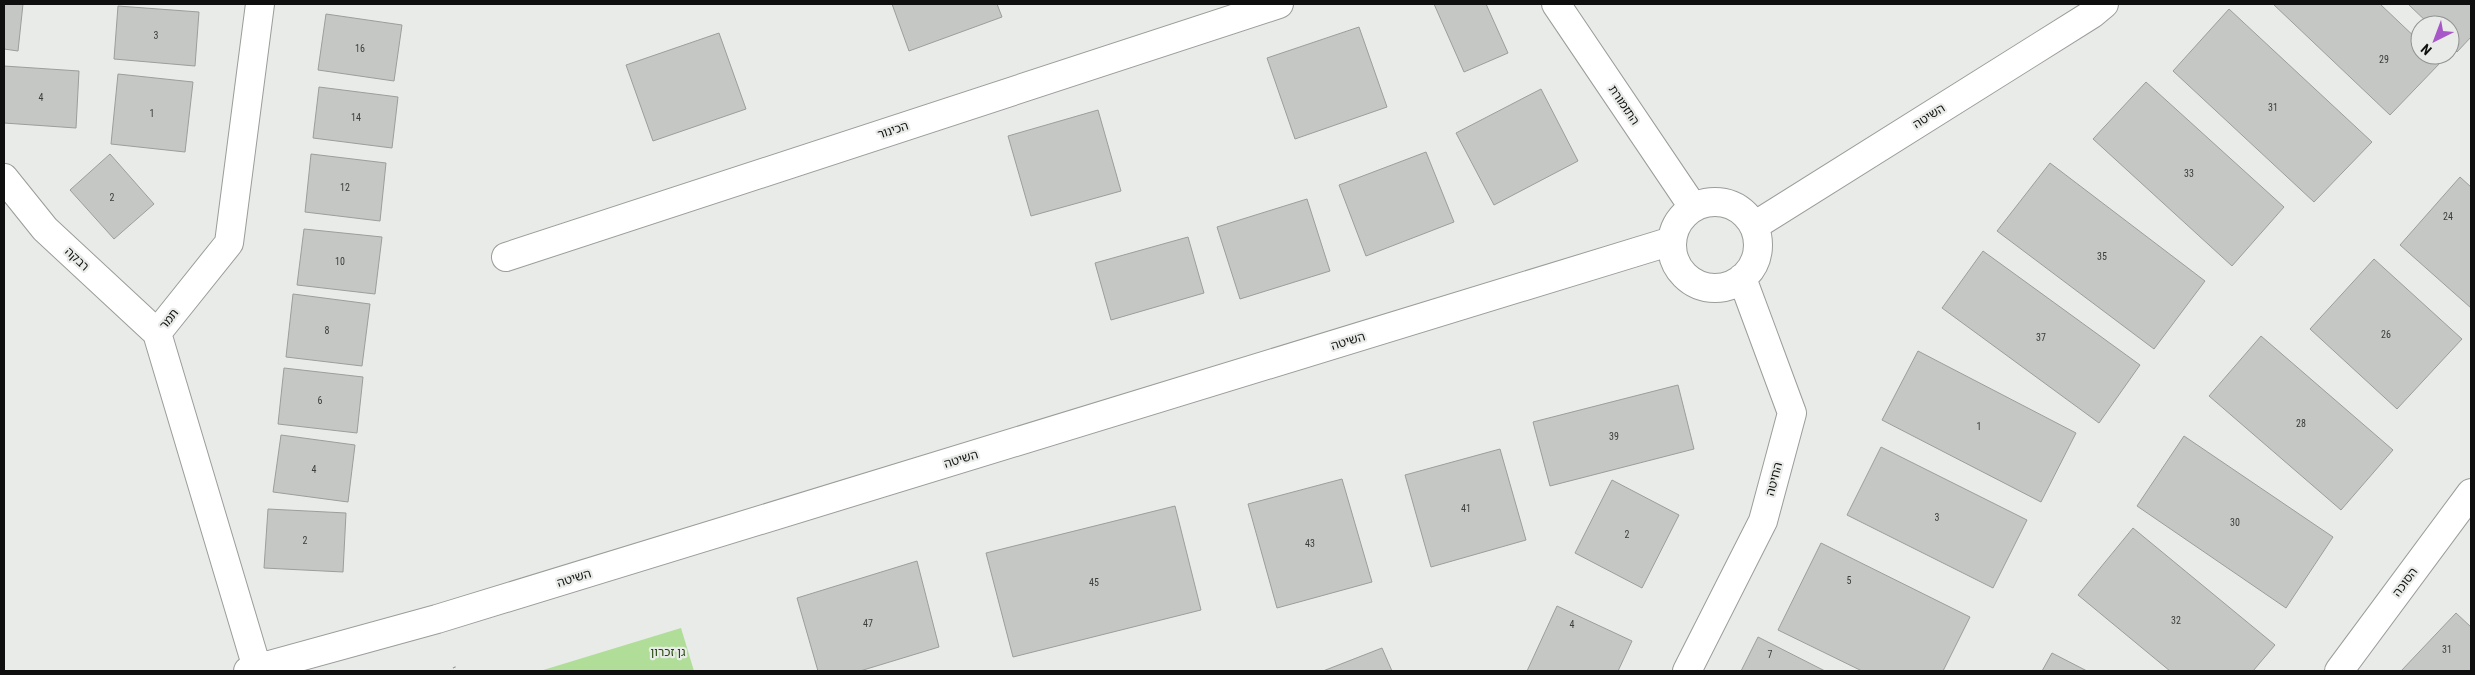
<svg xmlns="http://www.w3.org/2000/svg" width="2475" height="675" font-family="'Roboto Condensed','Noto Sans Hebrew',sans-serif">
<rect width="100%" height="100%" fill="#e8ebe7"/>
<path fill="#b0de98" d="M681 628 694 671H540Z"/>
<path fill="#c4c7c3" stroke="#9b9e9a" d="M4 4H23L18 51 4 49Z
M892 4H997L1002 17 909 51Z
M1434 4H1486L1508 53 1464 72Z
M2273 4H2380L2420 42V55H2434L2441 62 2390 115Z
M2408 4H2471V37L2457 52 2450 45V25H2430Z
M118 6 199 12 195 66 114 59Z
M2229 9 2372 142 2314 202 2173 71Z
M326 14 402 25 394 81 318 70Z
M1359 27 1387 107 1295 139 1267 58Z
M719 33 746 109 653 141 626 65Z
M4 66 79 71 76 128 4 123Z
M118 74 193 82 185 152 111 144Z
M2146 82 2284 207 2232 266 2093 139Z
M319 87 398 97 392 148 313 138Z
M1541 89 1578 161 1494 205 1456 133Z
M1098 110 1121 191 1031 216 1008 136Z
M1426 152 1454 222 1366 256 1339 185Z
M110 154 154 204 114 239 70 190Z
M311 154 386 163 380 221 305 212Z
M2050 163 2205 281 2154 349 1997 231Z
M2460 177 2471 187V308L2400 245Z
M1307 199 1330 271 1240 299 1217 227Z
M304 229 382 237 375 294 297 285Z
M1188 237 1204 293 1111 320 1095 263Z
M1983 251 2140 365 2099 423 1942 308Z
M2374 259 2462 339 2397 409 2310 329Z
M293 294 370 304 362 366 286 357Z
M2261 336 2393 450 2341 510 2209 396Z
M1918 351 2076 433 2041 502 1882 420Z
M284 368 363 377 357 433 278 424Z
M1678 385 1694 449 1550 486 1533 422Z
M281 435 355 445 348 502 273 492Z
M2184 436 2333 537 2286 608 2137 506Z
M1881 447 2027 520 1993 588 1847 515Z
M1500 449 1526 540 1431 567 1405 475Z
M1342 479 1372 582 1277 608 1248 504Z
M1612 480 1679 515 1642 588 1575 553Z
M1175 506 1201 610 1013 657 986 553Z
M268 509 346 513 343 572 264 568Z
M2133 528 2275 645 2253 671H2170L2078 595Z
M1821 543 1970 617 1943 671H1862L1778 630Z
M917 561 939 647 860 671H818L797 598Z
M1557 606 1632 641 1618 671H1527Z
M2456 613 2471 627V671H2401Z
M1758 637 1825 671H1741Z
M1382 648 1392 671H1323Z
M2052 653 2087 671H2042Z"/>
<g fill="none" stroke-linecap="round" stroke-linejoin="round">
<defs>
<path id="minor" d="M1556 4 1693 207
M4 178 45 229 157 333
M1672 245a43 43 0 1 1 86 0a43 43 0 1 1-86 0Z
M1754 226 2092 14 2104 4
M506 257 1279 4
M157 333 229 243 260 4
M157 333 257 668
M248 671 437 619 1672 241
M1687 671 1763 521 1792 413 1742 278
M2339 671 2471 493"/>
</defs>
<use href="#minor" stroke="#9a9d99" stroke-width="30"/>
<path stroke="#888a87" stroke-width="3" stroke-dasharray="1 4" stroke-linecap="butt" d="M454 667 456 671"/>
<use href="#minor" stroke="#fff" stroke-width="28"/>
</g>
<g text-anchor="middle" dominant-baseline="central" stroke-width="4.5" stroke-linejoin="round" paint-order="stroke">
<g font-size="10" fill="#3c3d3b">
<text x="156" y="35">3</text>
<text x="360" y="48">16</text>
<text x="2384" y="59">29</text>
<text x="41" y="97">4</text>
<text x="2273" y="107">31</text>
<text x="152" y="113">1</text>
<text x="356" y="117">14</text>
<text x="2189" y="173">33</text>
<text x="345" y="187">12</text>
<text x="112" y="197">2</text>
<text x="2448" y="216">24</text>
<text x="2102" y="256">35</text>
<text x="340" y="261">10</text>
<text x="327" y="330">8</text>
<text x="2386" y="334">26</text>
<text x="2041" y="337">37</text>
<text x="320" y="400">6</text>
<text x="2301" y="423">28</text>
<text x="1979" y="426">1</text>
<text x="1614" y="436">39</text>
<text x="314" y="469">4</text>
<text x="1466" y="508">41</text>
<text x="1937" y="517">3</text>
<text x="2235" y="522">30</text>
<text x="1627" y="534">2</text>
<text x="305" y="540">2</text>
<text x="1310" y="543">43</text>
<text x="1849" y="580">5</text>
<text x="1094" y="582">45</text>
<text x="2176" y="620">32</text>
<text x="868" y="623">47</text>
<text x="1572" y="624">4</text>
<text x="2447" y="649">31</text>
<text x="1770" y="654">7</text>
</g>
<g font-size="12" fill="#0e0f0e" stroke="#e8ebe7">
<text transform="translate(1624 105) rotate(56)">התזמורת</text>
<text transform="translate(1929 116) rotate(-32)">השיטה</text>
<text transform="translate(893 130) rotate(-18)">הכינור</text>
<text transform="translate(77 259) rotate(43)">רבקה</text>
<text transform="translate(169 319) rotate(-51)">תמר</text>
<text transform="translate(1348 341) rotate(-17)">השיטה</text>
<text transform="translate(961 459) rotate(-17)">השיטה</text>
<text transform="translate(1774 479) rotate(-75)">החיטה</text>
<text transform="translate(574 578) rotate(-17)">השיטה</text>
<text transform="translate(2405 582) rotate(-53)">הסוכה</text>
</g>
<g font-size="12" fill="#24460c" stroke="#e8ebe7">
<text x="668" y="652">גן זכרון</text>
</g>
</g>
<rect width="2475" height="675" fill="none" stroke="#0e0f0e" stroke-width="10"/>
<g transform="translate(2435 40) rotate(222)"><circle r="24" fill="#e8ebe7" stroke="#919390"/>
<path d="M0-4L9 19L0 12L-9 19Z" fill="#a857c8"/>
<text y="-8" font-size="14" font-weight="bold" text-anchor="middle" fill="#0e0f0e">N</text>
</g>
</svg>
